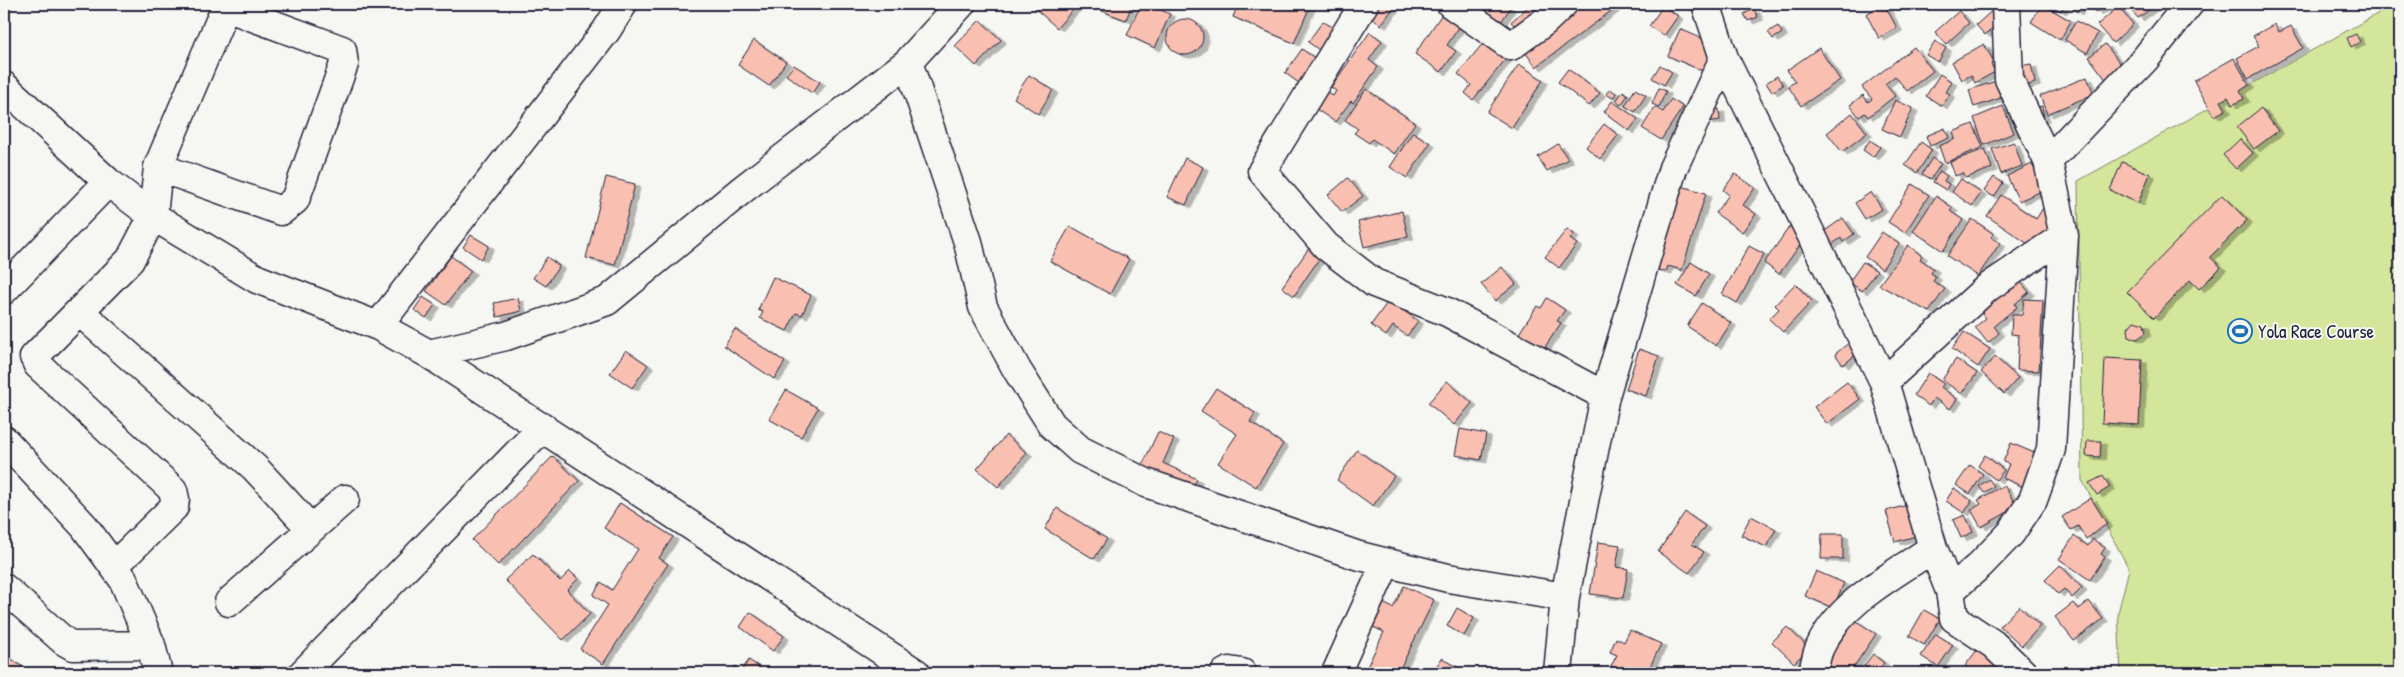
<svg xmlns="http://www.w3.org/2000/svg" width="2404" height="677" font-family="'Patrick Hand',sans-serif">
<defs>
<filter id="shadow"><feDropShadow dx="5.5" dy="3" stdDeviation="0" flood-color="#0004"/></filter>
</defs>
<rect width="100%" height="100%" fill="#f6f6f2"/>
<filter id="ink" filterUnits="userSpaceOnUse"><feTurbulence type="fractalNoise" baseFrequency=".02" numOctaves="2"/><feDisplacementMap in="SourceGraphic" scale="10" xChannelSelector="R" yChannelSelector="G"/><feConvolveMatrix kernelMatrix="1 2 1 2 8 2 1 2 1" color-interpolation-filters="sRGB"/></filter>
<g filter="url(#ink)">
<path fill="#d4e69b" stroke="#7b846b" d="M2395 4H2400V673H2121L2118 613 2129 569 2082 480 2078 181Z"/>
<path fill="#f9bfb1" stroke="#22223b" filter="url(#shadow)" d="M1030 4H1078L1057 28Z
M1105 4H1132L1126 20 1102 11Z
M1141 4H1147L1170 14 1155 48 1127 35Z
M1238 4H1311L1294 43 1233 17Z
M1375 4H1396L1381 25 1367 15Z
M1483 4H1507L1506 5 1510 8 1501 22 1481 8Z
M1531 4H1539L1544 10 1520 31 1511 22Z
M1577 4H1610L1614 9 1536 67 1520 45Z
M1884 4 1897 28 1879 38 1866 14Z
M2042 4 2071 21 2060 40 2031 22Z
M2049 4H2065L2061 11Z
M2067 4H2082L2077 12Z
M2092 4H2114L2095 12Z
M2126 4H2157L2138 18Z
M1663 6 1678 16 1664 36 1649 26Z
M2118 7 2133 24 2113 43 2097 25Z
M1446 8 1464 20 1447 45 1456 51 1441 72 1415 54Z
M1995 8 2003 18 1985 35 1976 25Z
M1754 9 1758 17 1748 21 1744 14Z
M1959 11 1969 23 1946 44 1935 32Z
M1167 37a18 18 0 1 1 36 0a18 18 0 1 1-36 0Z
M980 20 1001 40 976 66 955 46Z
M1323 21 1337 31 1322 52 1308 42Z
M2076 21 2098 33 2087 53 2065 40Z
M2275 24 2279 32 2291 26 2303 48 2248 79 2237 58 2259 46 2253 36Z
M1778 26 1782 33 1773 39 1768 32Z
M1680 29 1710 42 1713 53 1705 72 1668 56Z
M1370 32 1382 41 1369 60 1378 67 1353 103 1351 101 1335 122 1316 109 1327 92 1333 96 1336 91 1331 87Z
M2356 34 2360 42 2351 47 2347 38Z
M1488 37 1509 55 1473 100 1465 93 1471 85 1458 74Z
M754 40 786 62 769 86 738 65Z
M1935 41 1946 48 1938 62 1926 55Z
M1984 44 1994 62 1991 64 1995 72 1975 83 1971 75 1962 80 1952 62Z
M2105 44 2124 68 2107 81 2089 57Z
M1914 47 1933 71 1907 91 1895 76 1885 84 1895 96 1868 117 1865 113 1859 117 1850 105 1863 95 1868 102 1872 99 1862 87Z
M1819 48 1840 80 1801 106 1788 86 1795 82 1787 70Z
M1302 49 1320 62 1303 86 1285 73Z
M2234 58 2249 85 2240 91 2244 99 2232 105 2228 97 2221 101 2226 110 2214 116 2194 81Z
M1519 64 1543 80 1512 128 1487 112Z
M2031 64 2035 83 2025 86 2020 66Z
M794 65 820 82 812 93 786 75Z
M1660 65 1672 72 1664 85 1652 78Z
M1568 69 1600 93 1589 106 1558 82Z
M1940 74 1952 82 1946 92 1950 94 1942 106 1926 96Z
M1029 75 1053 90 1038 114 1014 98Z
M1777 76 1783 85 1772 92 1766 83Z
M2087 77 2094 94 2047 114 2040 96Z
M1996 81 2001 98 1974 107 1969 90Z
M1659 88 1666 91 1659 107 1652 104Z
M1366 89 1415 123 1394 154 1372 139 1369 143 1354 133 1358 129 1345 120Z
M1610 89 1616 93 1613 98 1606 94Z
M1635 89 1646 95 1635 112 1625 106Z
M1623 91 1628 95 1621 105 1616 101Z
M1671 99 1683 107 1661 140 1642 128 1655 107 1663 112Z
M1895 100 1913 108 1900 137 1882 129Z
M1612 101 1638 119 1629 131 1604 112Z
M2003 106 2014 133 1984 145 1974 118Z
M2042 106 2044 118 2036 120 2033 108Z
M2261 108 2278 131 2254 149 2237 127Z
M1719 109 1720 120 1708 122 1706 111Z
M1852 113 1867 133 1842 152 1827 133Z
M1604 124 1618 135 1600 159 1586 147Z
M1973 124 1983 147 1945 163 1939 146 1955 139 1953 132Z
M1945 128 1949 138 1930 146 1926 136Z
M1413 132 1430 143 1407 178 1390 167Z
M2240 139 2253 153 2236 169 2223 155Z
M1870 140 1880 147 1873 157 1863 150Z
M1921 142 1932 150 1917 173 1905 165Z
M2014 142 2022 166 2001 174 1992 149Z
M1558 144 1568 159 1547 171 1538 157Z
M1985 149 1992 168 1966 178 1963 173 1955 176 1950 162Z
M1185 158 1203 167 1186 205 1167 197Z
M1932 158 1941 164 1931 179 1922 174Z
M2122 162 2150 174 2138 203 2110 190Z
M2032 164 2044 190 2019 201 2007 176Z
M1940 171 1947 176 1944 181 1949 184 1946 190 1933 182Z
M1735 174 1755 188 1743 205 1756 214 1742 232 1715 213 1729 195 1723 190Z
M606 177 635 184 615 265 586 258Z
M1994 177 2003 183 1994 197 1984 191Z
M1348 178 1363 196 1342 212 1328 195Z
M1961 179 1981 193 1972 206 1952 192Z
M1912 184 1929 195 1905 233 1888 222Z
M1681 186 1706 193 1682 270 1668 266 1666 272 1655 269Z
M1871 192 1882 209 1865 219 1855 203Z
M2001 195 2036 219 2043 208 2056 217 2034 248 1987 216Z
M2222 195 2247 220 2210 257 2221 267 2199 289 2190 280 2154 318 2127 292Z
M1936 196 1953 208 1950 211 1963 220 1943 251 1913 231Z
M1402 211 1408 236 1364 247 1358 222Z
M1843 218 1854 234 1843 242 1841 238 1831 245 1822 233Z
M1972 219 1994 234 1991 237 2000 243 1978 276 1947 256Z
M1070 226 1129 259 1110 294 1050 261Z
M1790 226 1806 237 1779 274 1764 263Z
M1567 229 1574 234 1570 239 1577 244 1559 268 1545 257Z
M1882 232 1899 244 1882 269 1865 257Z
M471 235 489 246 481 259 463 247Z
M1311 245 1323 253 1294 296 1282 287Z
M1908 245 1922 256 1920 259 1934 269 1931 273 1936 277 1933 281 1945 289 1929 312 1879 285Z
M1749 246 1764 254 1737 303 1722 294Z
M451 256 471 271 446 305 426 291Z
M547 257 559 266 546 286 533 278Z
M1691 262 1709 274 1696 296 1677 285Z
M1863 262 1877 271 1862 291 1849 282Z
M1502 267 1516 284 1495 301 1481 284Z
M773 277 811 295 802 315 796 313 787 331 760 318 763 312 758 310Z
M2019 280 2029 292 2015 304 2017 307 1994 326 1999 333 1988 343 1975 327 1986 318 1981 312Z
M1795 284 1812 301 1783 332 1769 319 1779 309 1775 305Z
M423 297 435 305 426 318 414 310Z
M518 298 521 311 497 317 494 303Z
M1547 298 1565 310 1557 321 1561 323 1543 350 1514 341 1537 306 1541 308Z
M2024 299 2043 300 2039 371 2017 370 2019 335 2011 334 2012 315H2022Z
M1389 300 1418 321 1407 336 1393 326 1386 336 1371 325Z
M1702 303 1731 323 1716 346 1687 326Z
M2134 321 2144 324 2146 333 2137 339 2129 336 2128 328Z
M735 329 785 362 774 379 724 346Z
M1964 332 1990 349 1978 367 1952 349Z
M1850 342 1859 352 1843 365 1835 354Z
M1639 349 1659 356 1646 396 1626 389Z
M626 350 648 365 632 388 610 373Z
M1995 357 2018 378 2004 394 1981 372Z
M2105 358 2142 360 2139 425 2102 423Z
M1956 359 1977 373 1962 394 1942 380Z
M1928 373 1944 384 1941 387 1957 399 1950 409 1934 398 1929 406 1914 395Z
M1447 381 1472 403 1454 425 1428 403Z
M1847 382 1860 399 1827 424 1814 407Z
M1216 388 1255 413 1250 422 1283 444 1256 487 1218 463 1237 434 1201 411Z
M786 390 818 408 801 437 769 419Z
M1460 429 1486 434 1481 460 1455 455Z
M1158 432 1174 439 1163 463 1197 479 1190 493 1140 470Z
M1006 435 1027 453 998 487 977 469Z
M2087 441H2101L2100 457 2086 456Z
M2011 443 2039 455 2026 488 2003 478 2009 464 2003 462Z
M1357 450 1394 476 1373 506 1337 480Z
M1985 455 2004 470 1996 480 1978 466Z
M553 456 579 481 498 565 472 540Z
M1970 465 1983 474 1970 494 1956 485Z
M2103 476 2110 487 2097 495 2089 483Z
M1989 479 1994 486 1984 493 1979 486Z
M2004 485 2017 507 1981 527 1971 510 1981 504 1978 500Z
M1954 488 1972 501 1964 513 1946 501Z
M2091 498 2107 524 2086 539 2078 526 2071 530 2062 517Z
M620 503 673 537 659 558 668 564 603 664 580 649 608 605 593 595 601 582 612 590 638 549 604 528Z
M1914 503 1923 534 1895 542 1886 511Z
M1057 508 1107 539 1094 559 1045 529Z
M1685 512 1705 526 1692 544 1704 552 1689 573 1658 552Z
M1965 515 1973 532 1961 538 1953 520Z
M1751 516 1776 529 1766 547 1741 535Z
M1822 534H1843V559H1821Z
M2074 536 2088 546 2093 539 2105 548 2101 554 2105 557 2090 580 2059 559Z
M1598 542 1620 545 1616 567 1628 569 1623 598 1590 594Z
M533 554 560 581 570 571 578 579 567 590 590 614 563 640 505 580Z
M2060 565 2082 588 2072 598 2064 589 2058 594 2045 580Z
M1816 571 1844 583 1833 608 1805 596Z
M1404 586 1434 600 1398 673H1364L1384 632 1361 621 1373 598 1393 608Z
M2089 601 2103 619 2074 641 2055 617 2073 603 2079 609Z
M2019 606 2040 626 2022 646 2000 626Z
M1457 608 1474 618 1464 636 1447 626Z
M1924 610 1940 619 1924 645 1909 636Z
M750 612 784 636 773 651 740 627Z
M1855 620 1876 634 1851 671 1854 673H1826L1821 670Z
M1787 627 1809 648 1794 663 1772 642Z
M1630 630 1661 644 1647 673H1626L1611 666 1617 655 1610 652 1616 638 1624 642Z
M1936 634 1953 645 1938 667 1921 656Z
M1977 650 2007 672 2006 673H1974L1965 666Z
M1873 654 1884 663 1876 673H1872L1864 666Z
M7 656 31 673H4V660Z
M1442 658 1467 673H1432Z
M749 660 767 673H730L735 666 741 671Z"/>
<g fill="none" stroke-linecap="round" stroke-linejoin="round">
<defs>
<path id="minor" d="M1364 4 1262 171 1326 246 1374 283 1447 312 1605 396
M1451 4 1511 46 1544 22 1563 4
M1706 4 1724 58 1884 382 1933 548 1950 591
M2006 4 2009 79 2048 161 2064 236 2051 449 2033 500 2011 533 1980 565 1950 591 1954 618 1993 644 2023 673
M908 62 968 242 983 307 1017 370 1052 425 1080 450 1146 483 1356 555 1448 578 1565 597
M4 86 108 182 153 216 257 279 378 326 429 354 506 336 607 301 743 189 908 62 961 4
M2048 161 2145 59 2189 4
M158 167 281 211 295 200 344 64 342 50 226 7
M4 290 108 182
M80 312 255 468 311 529
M378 326 606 31 623 4
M429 354 916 673
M1884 382 1987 288 2064 236
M4 440 84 526 123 579 151 645 158 673
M114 566 174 507 175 499 173 490 38 365 34 357 130 260 153 216 158 167 227 4
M4 588 64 641 73 646 151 645
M229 602 345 499
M303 673 543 427
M1225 673 1229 671 1242 673
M1336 673 1386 563
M1558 673 1565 597 1605 396 1673 168 1724 58
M1813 673C1815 665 1816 655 1820 647 1840 602 1894 575 1933 548"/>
</defs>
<use href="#minor" stroke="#22223b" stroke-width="31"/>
<use href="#minor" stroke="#f6f6f2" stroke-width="28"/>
</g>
</g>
<defs>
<symbol id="stadium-ring" viewBox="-11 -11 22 22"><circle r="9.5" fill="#f6f6f2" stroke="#1f6fb2" stroke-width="1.5"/><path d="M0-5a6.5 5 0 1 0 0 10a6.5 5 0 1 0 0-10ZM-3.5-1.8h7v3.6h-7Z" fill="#1f6fb2"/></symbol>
</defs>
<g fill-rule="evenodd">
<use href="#stadium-ring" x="2226" y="317" width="28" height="28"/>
</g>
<g text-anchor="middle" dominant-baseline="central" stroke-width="4" stroke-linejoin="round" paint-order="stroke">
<g font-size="19" fill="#22223b" stroke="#f6f6f2" text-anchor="start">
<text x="2258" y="331">Yola Race Course</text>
</g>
</g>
<rect width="2404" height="677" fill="none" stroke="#f6f6f2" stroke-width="20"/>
<rect x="10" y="10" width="2384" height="657" fill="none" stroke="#22223b" stroke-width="2" filter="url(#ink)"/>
</svg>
